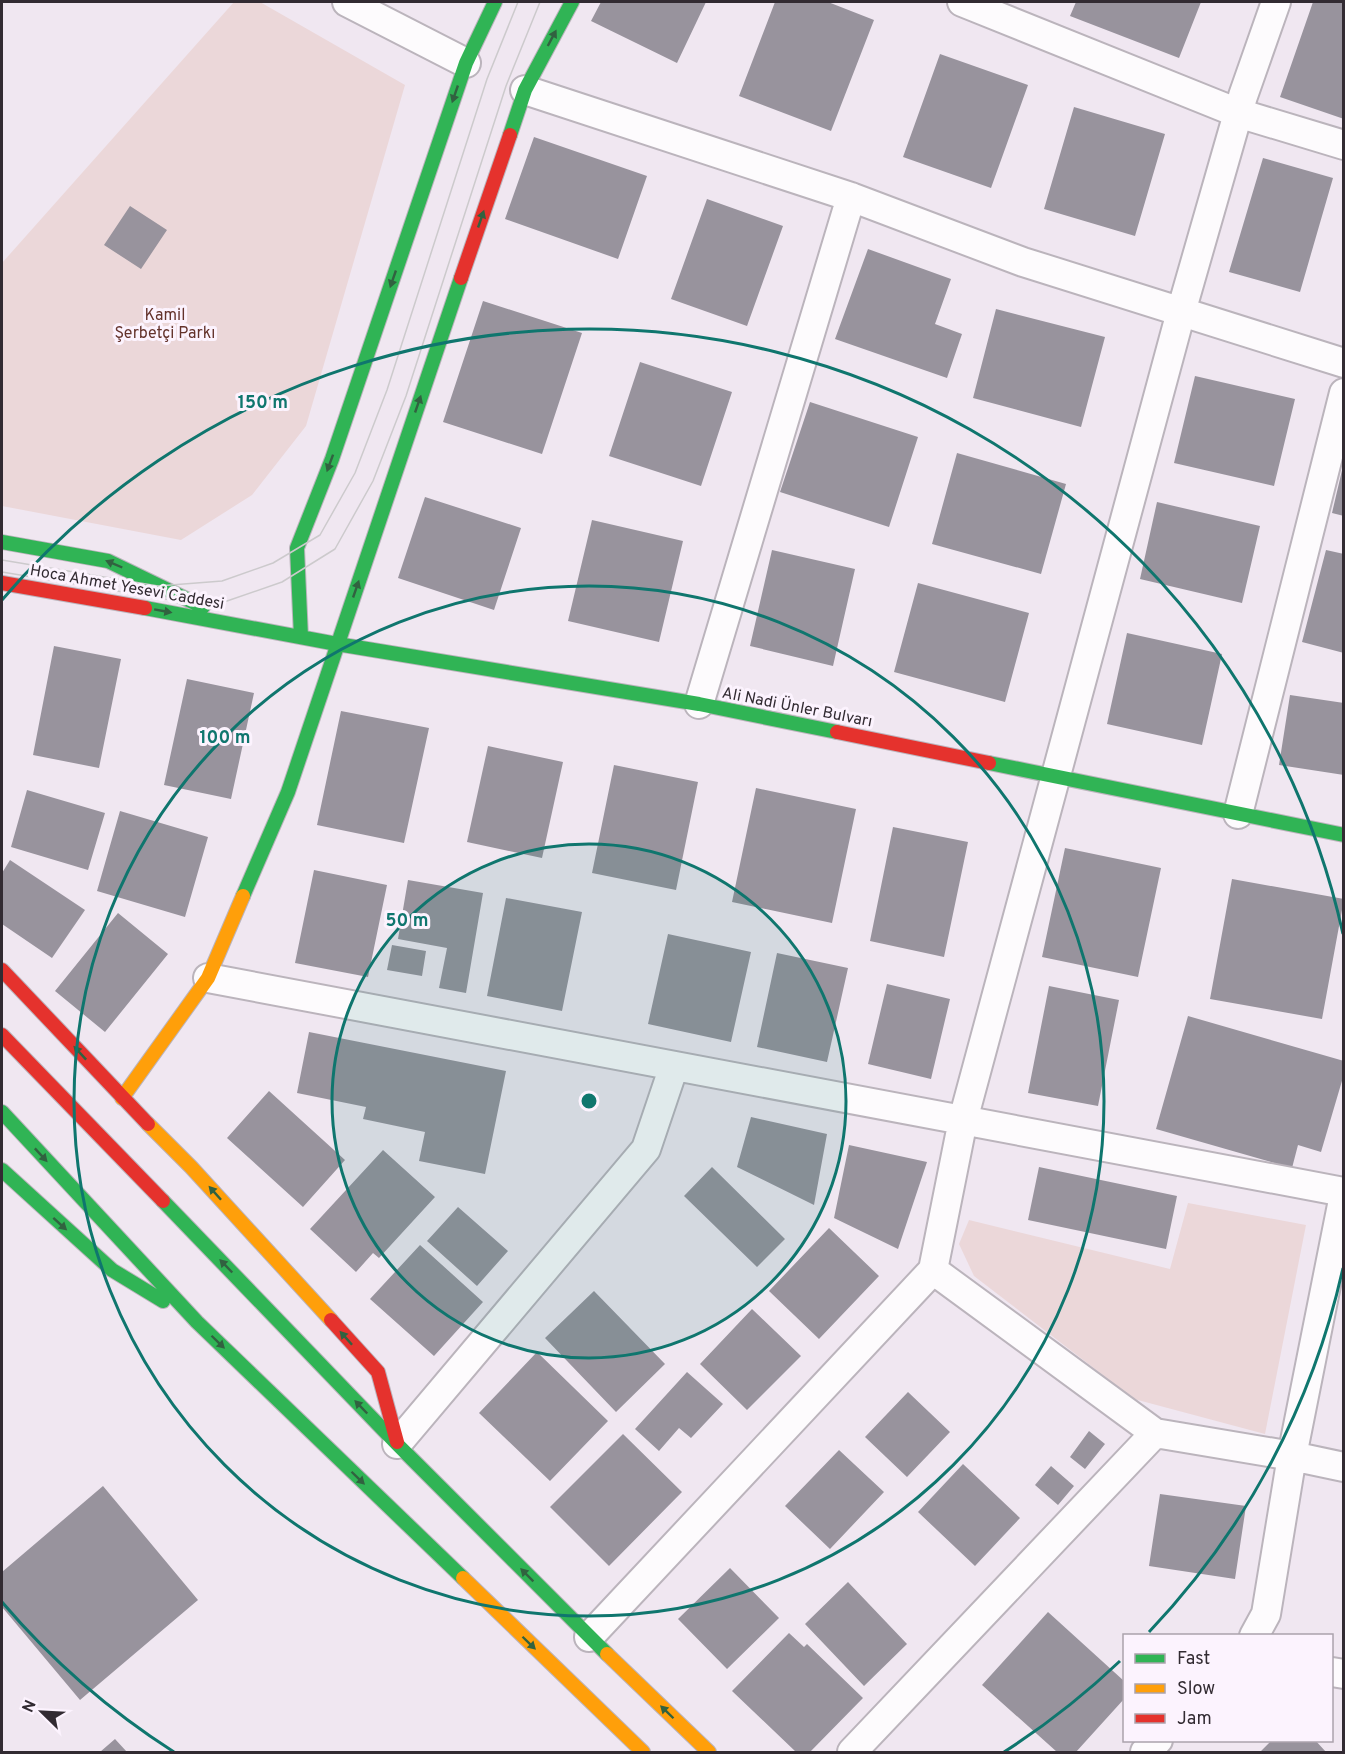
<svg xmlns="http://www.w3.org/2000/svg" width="1345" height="1754" font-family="Overpass,sans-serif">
<rect width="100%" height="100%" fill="#f0e7f1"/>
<path fill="#ebd7d9" d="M234 2H260L405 85 306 426 252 495 181 540 2 506V263Z
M1188 1203 1306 1225 1265 1434 1134 1399 974 1276 959 1244 969 1220 1170 1269Z"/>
<path fill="#98939d" d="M601 2H706L677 63 591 21Z
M775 2H828L874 20 831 131 739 96Z
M1076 2H1201L1179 58 1070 16Z
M1313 2H1344V119L1280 97Z
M940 54 1028 85 991 188 903 157Z
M1074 107 1165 134 1135 236 1044 209Z
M534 137 647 176 618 259 505 219Z
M1263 158 1333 178 1300 292 1229 272Z
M707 199 783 226 747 326 671 299Z
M130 206 167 230 141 269 104 245Z
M868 249 951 279 935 324 962 334 947 378 835 339Z
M483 301 582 333 542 454 443 422Z
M996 309 1105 337 1081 427 973 398Z
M640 362 732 392 701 486 609 456Z
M1195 376 1295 399 1274 486 1174 463Z
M810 402 918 437 889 527 780 492Z
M957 453 1066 484 1041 574 932 544Z
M1343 466 1344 467V516L1332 513Z
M425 497 521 528 494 610 398 578Z
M1157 502 1260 526 1242 603 1140 579Z
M592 520 683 541 659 642 568 621Z
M772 550 855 569 833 666 750 646Z
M1326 550 1344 554V653L1302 642Z
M918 583 1029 613 1005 702 894 672Z
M1127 633 1222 654 1202 745 1107 724Z
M54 646 121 659 99 768 33 755Z
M187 679 254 693 231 799 164 785Z
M1290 695 1344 703V775L1279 765Z
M341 711 429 728 404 843 317 825Z
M488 746 563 762 542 858 467 842Z
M614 765 698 782 676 890 592 873Z
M756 788 856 809 832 923 732 902Z
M27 790 105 813 88 870 11 847Z
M120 811 208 837 185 917 97 891Z
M893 827 968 842 944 957 870 941Z
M1065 848 1161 868 1138 977 1042 957Z
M10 860 85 910 52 958 2 924V873Z
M314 870 387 885 368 977 295 963Z
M1232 879 1344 899 1322 1019 1210 999Z
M408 880 483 893 466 993 439 988 447 948 398 939Z
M506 898 582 912 562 1011 487 996Z
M118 913 168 954 105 1032 55 991Z
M668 934 751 952 731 1042 648 1024Z
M392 945 426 951 422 976 387 970Z
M777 953 848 968 827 1062 757 1047Z
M887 984 950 999 931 1079 868 1064Z
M1049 986 1119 1000 1098 1106 1028 1093Z
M1188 1016 1344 1061V1074L1321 1152 1298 1145 1292 1168 1156 1129Z
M309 1032 506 1071 485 1174 419 1161 425 1132 363 1119 366 1107 297 1093Z
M269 1091 345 1160 303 1207 227 1138Z
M751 1117 827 1134 814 1205 737 1167Z
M849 1145 927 1162 898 1249 834 1218Z
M383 1150 435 1197 379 1258 373 1253 356 1272 310 1229Z
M712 1167 785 1239 757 1267 684 1196Z
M1039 1167 1177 1196 1166 1249 1028 1220Z
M458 1207 508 1251 477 1286 427 1241Z
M829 1228 879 1276 819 1339 769 1291Z
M420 1245 483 1302 434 1356 370 1299Z
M594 1291 665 1364 616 1412 545 1338Z
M752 1309 801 1356 747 1410 700 1364Z
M537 1352 608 1421 550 1481 479 1413Z
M687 1372 723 1404 691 1438 679 1428 659 1451 635 1429Z
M908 1392 950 1432 907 1477 865 1437Z
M1089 1431 1105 1444 1085 1469 1070 1457Z
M623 1434 682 1492 609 1566 550 1507Z
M839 1450 884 1492 830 1549 785 1506Z
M963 1464 1020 1518 975 1566 918 1512Z
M1051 1466 1074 1486 1058 1505 1035 1485Z
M103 1486 198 1600 80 1700 2 1607V1572Z
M1160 1494 1246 1506 1235 1579 1149 1566Z
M730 1568 779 1618 727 1669 678 1619Z
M848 1582 907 1644 864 1686 805 1624Z
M1048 1612 1124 1681V1699L1076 1752H1057L982 1685Z
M789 1633 804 1647 807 1644 863 1698 810 1752H796L732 1691Z
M115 1739 127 1752H100Z
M1272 1740H1315L1326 1752H1260Z"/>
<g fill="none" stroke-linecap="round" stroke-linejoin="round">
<defs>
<path id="street" d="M347 2 466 63
M962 2 1238 113 1344 145
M525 90 851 197 1023 262 1344 363
M699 704 851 197
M1238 814 1344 393
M208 978 1344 1192
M933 1270 1155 1433 1292 1456 1344 1467
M397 1444 646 1149 674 1066
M1254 1636 1266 1614 1292 1456 1344 1195
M589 1637 933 1270 963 1120 1181 312 1243 96 1276 2
M1332 1672 1344 1674
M852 1752 1155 1433
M1145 1752 1158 1740"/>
<path id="fast" d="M510 135 525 90 572 2
M2 542 108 561 203 607
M145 608 337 644 699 704 837 732
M301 637 297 548 332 459 466 63 495 2
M989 763 1344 835
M243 896 288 792 461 278
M2 1112 197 1322 463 1578
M2 1170 112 1270 163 1301
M163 1201 397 1444 607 1654"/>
<path id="slow" d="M122 1098 208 978 243 896
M148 1124 191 1167 331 1320
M463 1578 643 1752
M607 1654 709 1752"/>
<path id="jam" d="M461 278 510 135
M2 583 145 608
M837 732 989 763
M2 970 148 1124
M2 1035 163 1201
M331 1320 378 1372 397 1442"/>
</defs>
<use href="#street" stroke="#bbb4bc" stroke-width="32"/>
<use href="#fast" stroke="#bbb4bc" stroke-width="16"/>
<use href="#slow" stroke="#bbb4bc" stroke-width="16"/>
<use href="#jam" stroke="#bbb4bc" stroke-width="16"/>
<use href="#street" stroke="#fdfbfd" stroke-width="28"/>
<use href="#fast" stroke="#30b455" stroke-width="14"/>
<use href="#slow" stroke="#ff9f0a" stroke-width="14"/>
<use href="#jam" stroke="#e5322d" stroke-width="14"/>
<path stroke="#cccacc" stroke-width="1.5" d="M2 560 158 586 222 581 273 563 320 535 355 473 387 390 487 79 518 2
M2 572 196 604 227 601 282 582 335 549 373 481 406 396 506 86 540 2"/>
</g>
<defs><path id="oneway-solid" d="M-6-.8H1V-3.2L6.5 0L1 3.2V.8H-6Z" transform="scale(1.5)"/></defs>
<g fill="#316240">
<use href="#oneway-solid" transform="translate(552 38) rotate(-62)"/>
<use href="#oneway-solid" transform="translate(455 94) rotate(109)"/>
<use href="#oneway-solid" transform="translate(481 219) rotate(-71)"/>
<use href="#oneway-solid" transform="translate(393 279) rotate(109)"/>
<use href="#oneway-solid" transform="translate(418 404) rotate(-71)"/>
<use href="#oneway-solid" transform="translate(330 463) rotate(110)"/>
<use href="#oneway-solid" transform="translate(114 564) rotate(-157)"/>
<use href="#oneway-solid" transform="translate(356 589) rotate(-71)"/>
<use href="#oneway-solid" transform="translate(163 611) rotate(10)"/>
<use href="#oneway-solid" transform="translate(80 1053) rotate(-133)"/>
<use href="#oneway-solid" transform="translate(41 1155) rotate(47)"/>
<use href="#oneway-solid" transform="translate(215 1193) rotate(-132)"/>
<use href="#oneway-solid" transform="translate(60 1224) rotate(42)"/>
<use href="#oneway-solid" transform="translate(226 1266) rotate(-134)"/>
<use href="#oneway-solid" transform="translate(346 1338) rotate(-132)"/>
<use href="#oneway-solid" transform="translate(218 1342) rotate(44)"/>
<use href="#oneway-solid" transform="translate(361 1407) rotate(-134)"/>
<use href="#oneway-solid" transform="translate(358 1478) rotate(44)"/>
<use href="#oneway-solid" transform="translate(527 1575) rotate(-135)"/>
<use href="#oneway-solid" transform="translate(529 1643) rotate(44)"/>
<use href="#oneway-solid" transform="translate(667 1712) rotate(-136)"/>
</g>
<circle cx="589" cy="1101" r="257" fill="#0f766e" fill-opacity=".12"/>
<g fill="none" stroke="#0f766e" stroke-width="3">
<circle cx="589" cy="1101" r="257"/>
<circle cx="589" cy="1101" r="515"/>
<path d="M1343 1268A772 772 0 0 1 1149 1632M1120 1661A772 772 0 0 1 1004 1752M174 1752A772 772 0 0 1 2 1602M2 600A772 772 0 0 1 1343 934"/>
</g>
<g text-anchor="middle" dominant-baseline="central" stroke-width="6" stroke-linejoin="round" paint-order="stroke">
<g font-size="16" fill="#64332c" stroke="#fcf3fe">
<text x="165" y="316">Kamil<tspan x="165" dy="18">Şerbetçi Parkı</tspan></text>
</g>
<g font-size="16" fill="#322b32" stroke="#fcf3fe">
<text transform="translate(127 588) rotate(10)">Hoca Ahmet Yesevi Caddesi</text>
<text transform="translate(797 708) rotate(11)">Ali Nadi Ünler Bulvarı</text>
</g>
</g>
<circle cx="589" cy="1101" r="9" fill="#0f766e" stroke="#fcf3fe" stroke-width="3"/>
<g font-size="18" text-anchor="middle" font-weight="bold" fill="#0f766e" stroke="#fcf3fe" stroke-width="6" stroke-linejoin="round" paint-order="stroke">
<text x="263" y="408">150 m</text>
<text x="225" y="743">100 m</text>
<text x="407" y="926">50 m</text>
</g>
<rect width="1345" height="1754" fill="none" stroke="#322b32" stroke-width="6"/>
<rect x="1123" y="1634" width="210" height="108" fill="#fcf3fe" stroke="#aba3ac" stroke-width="1.5"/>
<rect x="1135" y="1654" width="30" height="9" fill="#30b455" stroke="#aba3ac" stroke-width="1.5"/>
<text x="1177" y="1664" font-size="18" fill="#322b32">Fast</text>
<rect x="1135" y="1684" width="30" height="9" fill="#ff9f0a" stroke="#aba3ac" stroke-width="1.5"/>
<text x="1177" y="1694" font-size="18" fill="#322b32">Slow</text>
<rect x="1135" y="1714" width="30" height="9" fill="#e5322d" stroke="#aba3ac" stroke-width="1.5"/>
<text x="1177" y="1724" font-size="18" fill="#322b32">Jam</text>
<g transform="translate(42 1712) rotate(294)" stroke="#fcf3fe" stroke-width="4.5" paint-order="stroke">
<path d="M0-4.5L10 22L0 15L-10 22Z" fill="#322b32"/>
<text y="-9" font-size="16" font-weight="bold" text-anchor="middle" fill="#322b32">N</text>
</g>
</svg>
